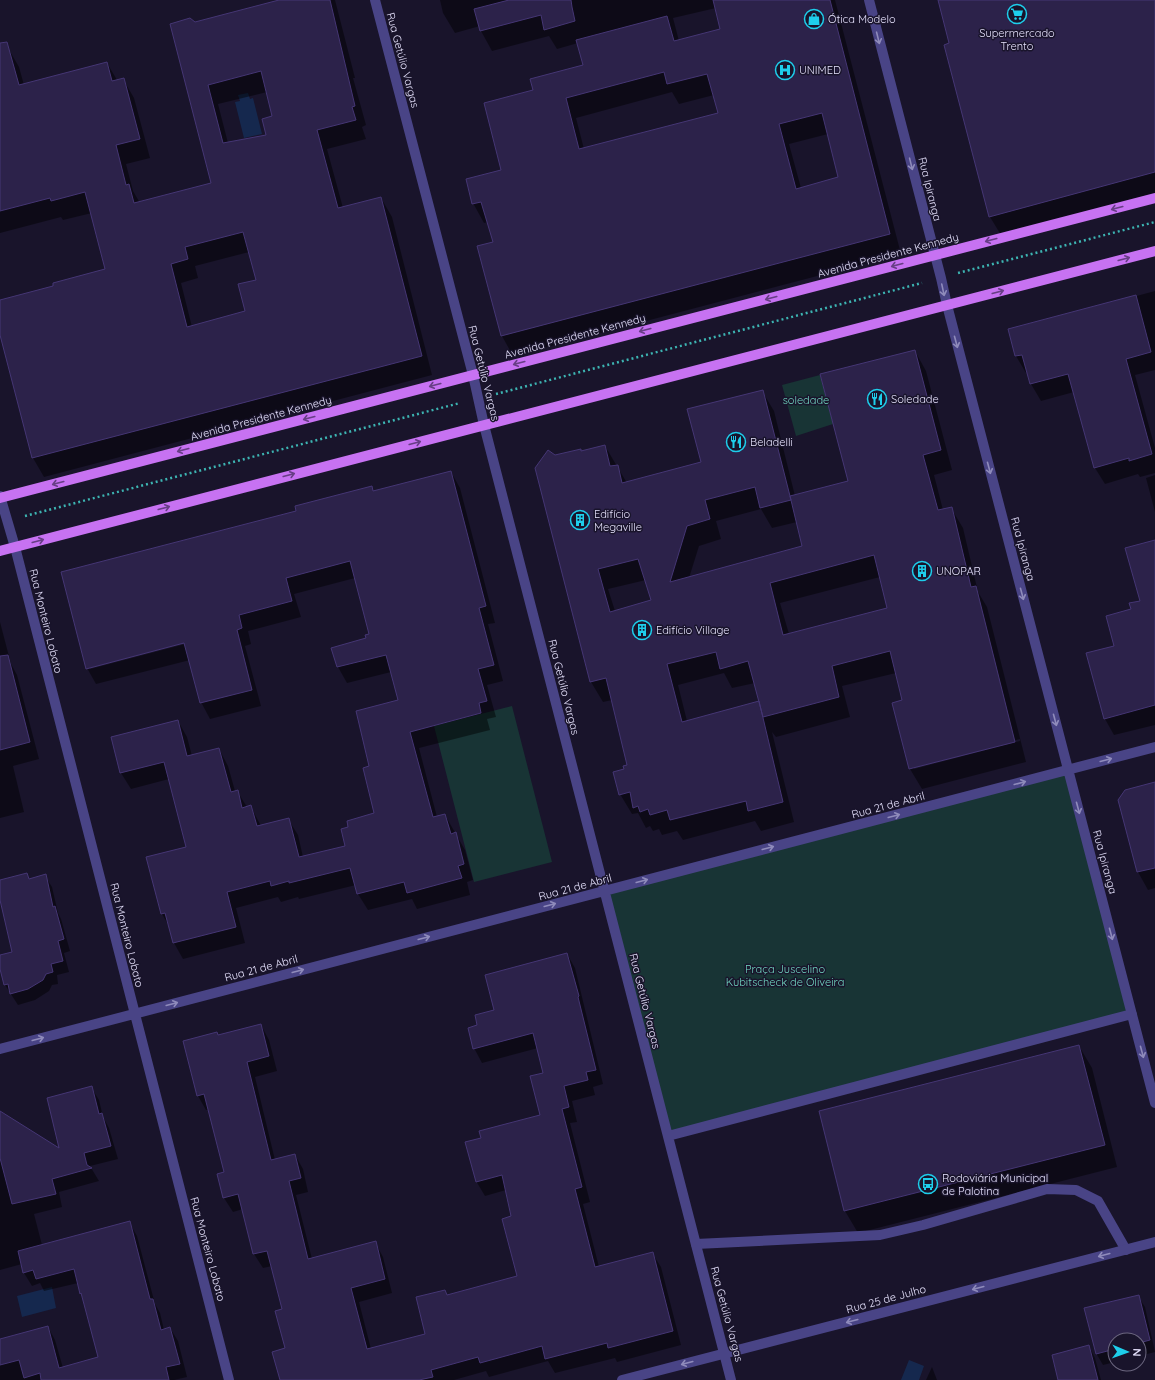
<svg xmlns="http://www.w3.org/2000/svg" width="1155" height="1380" font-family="Quicksand,sans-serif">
<rect width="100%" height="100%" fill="#19142b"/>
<path fill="#183435" d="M820 375 833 424 796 436 782 385Z
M512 706 552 862 474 882 434 726Z
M1068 770 1132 1014 668 1136 605 891Z"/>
<path fill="#15284e" d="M248 93 250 99 253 98 262 134 244 138 235 102 240 101 238 95Z
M52 1287 56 1308 22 1317 17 1296Z
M909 1360 924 1366 919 1380H901Z"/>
<path fill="#0007" fill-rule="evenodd" d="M284 0H335L355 78H353L366 125 362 127 366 139 327 149 343 208 381 198 392 217 432 375 44 477 33 458 0 330V301L55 287 107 270 92 213 63 220 61 217 0 233V50L8 48 19 67 24 85 107 63 117 80 123 79 134 98 150 158 126 164 133 191 140 203 213 184 195 23ZM267 92 273 117 267 135 228 143 218 104ZM249 252 257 281 247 312 192 327 181 283 198 278 195 266Z
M440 0H835L901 254 513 356 502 336 478 247 495 243 488 222 484 223 473 203 502 171 535 91 584 66 578 43 557 49 549 36 492 51 481 31 480 26 455 33 443 13ZM716 8 721 30 679 41 673 18ZM672 92 679 104 714 95 719 114 584 149 576 118ZM828 134 840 178 801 188 789 144Z
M939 0H1155V193L1001 235 990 217 950 44Z
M1155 291V370L1135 375 1155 448V473L1140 477 1138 474 1105 484 1095 468 1074 392 1041 401 1031 384 1028 372 1026 373 1016 356 1010 330Z
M915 351 926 371 952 470 934 475 943 510 951 508 963 528 978 592 987 607 1026 762 922 789 910 769 903 701 896 673 842 686 850 717 776 737 772 732 794 822 761 831 755 821 683 840 677 831 662 835 659 829 653 831 650 826 646 828 638 813 632 814 620 794 625 770 629 766 612 700 603 702 591 682 536 468 555 456 581 452 605 446 627 483 702 463 762 391 774 411 795 496 849 482ZM761 509 772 528 797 522 803 546 689 578 699 546 721 539 716 521ZM880 577 888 608 789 634 780 603ZM646 580 653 601 615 611 608 589ZM724 673 732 688 755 683 761 706 687 721 678 685ZM1020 739V741L914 769V767Z
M451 472 460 488 495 623 488 624 503 681 487 685 496 717 487 719 490 730 419 748 437 817 445 815 465 850 473 880 467 882 470 895 417 909 412 899 368 910 358 894 356 885 299 899 298 897 281 902 278 897 236 908 245 943 183 959 174 943 169 926 162 914 147 858 187 847 169 779 131 789 121 773 112 738 178 721 187 737 192 756 219 749 228 766 235 791H237L247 807H251L261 826 288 819 298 835 303 857 346 846 375 814 371 767 399 701 391 672 347 683 338 667 332 648 367 639 370 635 355 578 294 594 301 617 248 631 251 644 245 646 261 706 210 719 201 702 190 660 96 684 87 668 298 512 371 487 374 492ZM189 641V643L90 669V666Z
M1155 475V512L1146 478Z
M1155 598V725L1114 735 1105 719 1088 654 1115 646 1132 609Z
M0 622 11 664 17 675 39 759 13 766 24 812 0 818Z
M1155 783V888L1148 890 1138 872 1120 800Z
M27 874 30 880 45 876 52 887 58 913 61 919 70 951 64 953 69 972 57 975 58 984 52 985 49 991 35 1000 18 1005 5 985 0 965V956L13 953 0 896V885Z
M567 954 575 968 603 1084 593 1087 595 1095 572 1101 577 1122 570 1123 590 1202 583 1204 599 1267 652 1253 661 1267 681 1345 617 1362 615 1358 555 1373 548 1361 489 1377 486 1371 454 1380H281L286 1349 283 1310 272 1266 263 1268 254 1254 243 1209 233 1212 224 1198 225 1173 209 1110H206L198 1096 184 1042 218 1036 261 1025 269 1040 277 1071 255 1077 275 1160 295 1155 303 1169 308 1192 296 1195 312 1259 375 1242 383 1257 392 1293 359 1302 371 1349 426 1335 445 1291 448 1296 518 1277 512 1217 506 1190 485 1196 476 1181 482 1138 541 1115 545 1073 538 1048 482 1063 474 1048 478 1025 495 1011Z
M1079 1046 1092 1068 1117 1167 858 1233 845 1211Z
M91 1087 99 1100 103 1117 109 1128 118 1159 90 1166 99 1181 59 1192 62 1207 34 1214 42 1245 129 1222 137 1236 155 1304 160 1313 164 1330 170 1328 178 1341 187 1377 174 1380H0V1340L48 1327 55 1340 63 1368 100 1358 78 1283 44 1291 40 1283 32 1286 24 1273 22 1264 0 1270V1122L61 1150Z
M1138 1296 1145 1307 1155 1352 1139 1356V1340H1115V1362L1103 1365 1096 1353Z
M1089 1346 1095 1358 1101 1380H1059Z
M932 1367 937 1380H926Z"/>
<path fill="#2c224a" stroke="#453674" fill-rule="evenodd" d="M279 0H330L355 106 352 107 356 120 317 130 338 208 381 197 422 356 32 458 0 335V300L53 286V283L105 269 85 192 51 201 50 198 0 211V43L7 42 19 85 107 62 112 81 124 78 140 139 116 145 126 185 129 184 134 203 211 183 170 24 190 18 195 22ZM261 71 272 116 262 119 266 135 223 143 208 85ZM243 232 256 280 238 284 245 311 187 327 171 264 188 259 185 247Z
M509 0H571L572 7 575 21 544 30 541 15 480 31 474 9Z
M713 0H830L890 234 501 336 477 246 493 242 481 202 472 204 466 179 501 170 484 103 533 90 530 79 583 65 576 40 667 16 674 41 720 29ZM664 72 667 84 707 74 718 113 579 149 566 98ZM822 113 838 177 796 189 779 124Z
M938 0H1155V172L989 217 944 45 949 43Z
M1136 295 1151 352 1126 359 1152 454 1129 461V458L1094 468 1068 374 1030 384 1022 355 1015 356 1008 329Z
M915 350 941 450 923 455 938 510 952 507 971 587 976 586 1015 742 909 769 892 703 902 700 890 651 832 666 839 697 763 717 748 661 720 669 716 652 667 664 682 722 759 701 783 802 748 811 746 801 670 820 667 810 650 815 648 809 640 812 638 806 633 808 630 792 619 795 613 772 624 769 623 766 627 765 606 678 590 682 535 468 548 450 555 455 581 449V451L605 445 610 466 618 465 622 483 701 462 687 409 763 390 791 500 760 508 755 487 705 500 710 519 687 526 670 582 802 546 790 496 848 481 820 374ZM874 555 887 608 783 635 770 583ZM638 559 651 600 610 612 598 569Z
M451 471 486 606 479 608 494 665 478 669 487 701 479 703 481 713 410 732 433 817 445 814 451 834 456 832 464 864 458 866 462 878 407 893 404 882 357 894 350 868 289 883V881L271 886 270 881 227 892 236 927 173 943 165 913 161 914 146 857 186 847 164 762 120 773 111 737 178 720 187 756 219 748 231 792 238 790 242 808 251 805 257 826 289 818 299 857 345 846 341 829 348 827 347 821 374 813 363 768 369 766 356 711 398 700 386 655 337 667 331 648 366 638 365 635 369 634 350 561 286 578 292 601 239 615 242 628 237 630 252 690 200 703 184 643 86 669 61 572 296 511 295 506 372 486 373 491Z
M1155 540V705L1104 719 1086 653 1114 646 1106 616 1131 609 1129 603 1140 601 1125 548Z
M8 655 30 742 0 750V656Z
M1155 782V868L1137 872 1118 800 1125 790Z
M27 873 29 879 46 874 53 907 55 906 64 939 58 941 63 961 51 964 53 972 46 974 43 980 28 989 10 994 8 984 4 985 0 969V955L12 952 0 900V880Z
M567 953 579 996 578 997 596 1070 586 1072 588 1080 564 1086 569 1107 562 1109 582 1187 575 1189 595 1267 653 1252 673 1331 608 1348 607 1343 545 1359 542 1346 480 1363 478 1357 431 1370 433 1377 419 1380H280L272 1352 285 1348 275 1311 282 1309 267 1251 253 1254 238 1194 223 1198 217 1174 224 1172 204 1094 197 1096 183 1041 217 1032 218 1035 261 1024 269 1056 247 1062 271 1160 295 1154 301 1178 289 1181 308 1259 376 1241 385 1279 351 1288 367 1349 425 1334 416 1297 445 1290 447 1295 517 1276 502 1219 511 1216 502 1175 476 1182 465 1142 481 1138 479 1131 540 1115 530 1076 543 1073 533 1033 473 1049 468 1028 477 1025 475 1015 494 1010 485 975Z
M1079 1045 1105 1145 844 1211 819 1111Z
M92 1086 99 1114 102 1113 111 1146 84 1153 87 1165 92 1168 52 1179 56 1194 12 1204 0 1158V1111L59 1148 47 1098Z
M130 1221 150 1299H153L161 1330 170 1327 180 1364 166 1367 169 1380H41L40 1373 24 1378 19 1360 0 1365V1339L48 1326 59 1368 98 1357 81 1293 80 1294 74 1269 36 1279 33 1270 23 1273 18 1251Z
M1139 1295 1150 1340 1139 1343V1340H1115V1349L1096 1354 1084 1308Z
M1089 1345 1098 1380H1058L1052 1355Z"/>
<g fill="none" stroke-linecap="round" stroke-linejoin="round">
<path stroke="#3db4b2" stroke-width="2.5" stroke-dasharray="2 3" stroke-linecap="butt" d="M958 273 1155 222
M496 394 922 283
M25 516 460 403"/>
<path stroke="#494486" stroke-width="10" d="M696 1244 880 1235 923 1225 1047 1189 1076 1190 1098 1201 1126 1250"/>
<path stroke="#494486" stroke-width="10" d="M375 0 473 375 484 425 731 1380
M869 0 941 278 947 305 1155 1103
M0 496 15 547 229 1380
M0 1049 1155 747
M668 1136 1132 1014
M622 1380 1155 1242"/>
<path stroke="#c772f2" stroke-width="10" d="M0 498 1155 198
M0 551 1155 251"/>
</g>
<defs><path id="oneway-shaft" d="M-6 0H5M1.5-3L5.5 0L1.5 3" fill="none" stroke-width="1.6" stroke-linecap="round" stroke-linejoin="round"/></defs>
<g stroke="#8f8bbb">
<use href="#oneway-shaft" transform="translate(878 38) rotate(76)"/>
<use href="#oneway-shaft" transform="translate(911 164) rotate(76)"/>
<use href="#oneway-shaft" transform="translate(943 290) rotate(78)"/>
<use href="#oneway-shaft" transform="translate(956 342) rotate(75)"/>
<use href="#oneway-shaft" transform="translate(989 468) rotate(75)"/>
<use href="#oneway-shaft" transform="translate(1022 594) rotate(75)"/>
<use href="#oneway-shaft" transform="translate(1055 720) rotate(75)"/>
<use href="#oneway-shaft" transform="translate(1106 760) rotate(-15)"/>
<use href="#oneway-shaft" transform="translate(1020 783) rotate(-15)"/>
<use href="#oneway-shaft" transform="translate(1078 808) rotate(75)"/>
<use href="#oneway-shaft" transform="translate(894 816) rotate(-15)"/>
<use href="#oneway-shaft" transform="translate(768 848) rotate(-15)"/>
<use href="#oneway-shaft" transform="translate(642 881) rotate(-15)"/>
<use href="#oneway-shaft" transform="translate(550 905) rotate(-15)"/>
<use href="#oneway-shaft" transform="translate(1111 934) rotate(75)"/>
<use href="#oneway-shaft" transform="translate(424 938) rotate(-15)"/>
<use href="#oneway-shaft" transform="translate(298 971) rotate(-15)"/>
<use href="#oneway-shaft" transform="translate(172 1004) rotate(-15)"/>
<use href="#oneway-shaft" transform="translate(38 1039) rotate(-15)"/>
<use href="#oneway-shaft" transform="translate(1142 1052) rotate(75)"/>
<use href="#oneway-shaft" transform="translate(1104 1255) rotate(165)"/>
<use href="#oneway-shaft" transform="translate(978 1288) rotate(165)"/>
<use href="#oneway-shaft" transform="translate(852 1321) rotate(165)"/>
<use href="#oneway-shaft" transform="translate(687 1363) rotate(165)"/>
</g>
<g stroke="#673e85">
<use href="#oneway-shaft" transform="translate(1117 208) rotate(165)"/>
<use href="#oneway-shaft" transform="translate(991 240) rotate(165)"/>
<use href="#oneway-shaft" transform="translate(1124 259) rotate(-15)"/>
<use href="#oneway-shaft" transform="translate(897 265) rotate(165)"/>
<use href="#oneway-shaft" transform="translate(998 292) rotate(-15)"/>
<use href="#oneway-shaft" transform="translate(771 298) rotate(165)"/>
<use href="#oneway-shaft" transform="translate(645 330) rotate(165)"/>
<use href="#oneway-shaft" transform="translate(519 363) rotate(165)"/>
<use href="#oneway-shaft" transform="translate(435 385) rotate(165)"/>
<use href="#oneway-shaft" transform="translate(309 418) rotate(165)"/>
<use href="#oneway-shaft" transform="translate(415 443) rotate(-15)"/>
<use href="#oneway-shaft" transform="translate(183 450) rotate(165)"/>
<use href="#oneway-shaft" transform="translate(289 475) rotate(-15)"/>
<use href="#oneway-shaft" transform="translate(58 483) rotate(165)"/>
<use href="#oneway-shaft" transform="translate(164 508) rotate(-15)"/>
<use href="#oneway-shaft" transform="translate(38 541) rotate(-15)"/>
</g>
<defs>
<symbol id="supermarket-ring" viewBox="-11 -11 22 22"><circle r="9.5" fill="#19142b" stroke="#1eceeb" stroke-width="1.5"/><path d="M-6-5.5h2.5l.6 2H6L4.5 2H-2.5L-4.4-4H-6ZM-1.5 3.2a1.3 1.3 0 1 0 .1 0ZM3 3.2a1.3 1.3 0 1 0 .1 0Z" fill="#1eceeb"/></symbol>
<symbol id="shop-ring" viewBox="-11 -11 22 22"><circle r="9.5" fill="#19142b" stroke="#1eceeb" stroke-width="1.5"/><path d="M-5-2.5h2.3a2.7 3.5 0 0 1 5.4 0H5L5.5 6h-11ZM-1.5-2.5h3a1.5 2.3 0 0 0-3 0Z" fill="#1eceeb"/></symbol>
<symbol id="hospital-ring" viewBox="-11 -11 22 22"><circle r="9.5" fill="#19142b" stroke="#1eceeb" stroke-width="1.5"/><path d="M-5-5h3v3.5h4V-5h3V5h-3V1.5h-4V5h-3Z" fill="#1eceeb"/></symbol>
<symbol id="restaurant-ring" viewBox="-11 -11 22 22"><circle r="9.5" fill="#19142b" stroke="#1eceeb" stroke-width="1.5"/><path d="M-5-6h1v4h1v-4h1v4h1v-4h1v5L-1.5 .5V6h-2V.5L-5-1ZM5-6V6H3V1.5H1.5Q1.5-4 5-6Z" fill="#1eceeb"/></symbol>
<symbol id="building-ring" viewBox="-11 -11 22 22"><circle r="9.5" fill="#19142b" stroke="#1eceeb" stroke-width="1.5"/><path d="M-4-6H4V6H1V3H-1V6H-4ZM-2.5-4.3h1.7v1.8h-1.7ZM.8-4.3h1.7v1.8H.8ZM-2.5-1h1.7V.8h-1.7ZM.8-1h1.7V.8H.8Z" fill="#1eceeb"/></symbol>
<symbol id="bus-ring" viewBox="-11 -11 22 22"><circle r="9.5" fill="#19142b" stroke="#1eceeb" stroke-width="1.5"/><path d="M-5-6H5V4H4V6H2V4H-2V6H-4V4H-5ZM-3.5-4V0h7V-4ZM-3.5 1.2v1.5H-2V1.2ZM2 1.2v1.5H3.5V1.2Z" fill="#1eceeb"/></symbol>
</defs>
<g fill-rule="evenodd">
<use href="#supermarket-ring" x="1006" y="3" width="22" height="22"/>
<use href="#shop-ring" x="803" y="8" width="22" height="22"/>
<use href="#hospital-ring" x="774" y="59" width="22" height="22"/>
<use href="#restaurant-ring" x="866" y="388" width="22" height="22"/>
<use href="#restaurant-ring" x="725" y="431" width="22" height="22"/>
<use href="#building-ring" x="569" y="509" width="22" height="22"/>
<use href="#building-ring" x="911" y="560" width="22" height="22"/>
<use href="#building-ring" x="631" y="619" width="22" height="22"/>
<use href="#bus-ring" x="917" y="1173" width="22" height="22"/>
</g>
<g text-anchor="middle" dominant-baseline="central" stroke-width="3" stroke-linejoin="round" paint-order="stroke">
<g font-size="11" fill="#e5e1fc" stroke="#19142b" text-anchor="start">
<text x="828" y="19">Ótica Modelo</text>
<text x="1017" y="33" text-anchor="middle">Supermercado<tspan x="1017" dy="13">Trento</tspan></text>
<text x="799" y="70">UNIMED</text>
<text x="891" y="399">Soledade</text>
<text x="750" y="442">Beladelli</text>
<text x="594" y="514">Edifício<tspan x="594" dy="13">Megaville</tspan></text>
<text x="936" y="571">UNOPAR</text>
<text x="656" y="630">Edifício Village</text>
<text x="942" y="1178">Rodoviária Municipal<tspan x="942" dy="13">de Palotina</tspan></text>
</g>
<g font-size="11" fill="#e5e1fc" stroke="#19142b">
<text transform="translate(403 60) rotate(75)">Rua Getúlio Vargas</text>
<text transform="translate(930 189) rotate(76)">Rua Ipiranga</text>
<text transform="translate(888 255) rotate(-15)">Avenida Presidente Kennedy</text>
<text transform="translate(575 336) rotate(-15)">Avenida Presidente Kennedy</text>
<text transform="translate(484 373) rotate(76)">Rua Getúlio Vargas</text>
<text transform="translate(261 418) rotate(-15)">Avenida Presidente Kennedy</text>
<text transform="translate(1023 549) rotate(75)">Rua Ipiranga</text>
<text transform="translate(46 621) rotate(76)">Rua Monteiro Lobato</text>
<text transform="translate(564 687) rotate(76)">Rua Getúlio Vargas</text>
<text transform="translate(888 805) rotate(-15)">Rua 21 de Abril</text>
<text transform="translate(1105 862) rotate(75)">Rua Ipiranga</text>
<text transform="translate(575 887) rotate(-15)">Rua 21 de Abril</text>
<text transform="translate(127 935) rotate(76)">Rua Monteiro Lobato</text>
<text transform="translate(261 968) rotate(-15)">Rua 21 de Abril</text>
<text transform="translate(645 1001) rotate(76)">Rua Getúlio Vargas</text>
<text transform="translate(208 1249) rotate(75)">Rua Monteiro Lobato</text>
<text transform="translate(886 1299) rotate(-15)">Rua 25 de Julho</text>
<text transform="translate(727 1314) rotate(75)">Rua Getúlio Vargas</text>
</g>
<g font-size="11" fill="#71d8c2" stroke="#19142b">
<text x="806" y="400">soledade</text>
<text x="785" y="969">Praça Juscelino<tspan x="785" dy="13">Kubitscheck de Oliveira</tspan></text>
</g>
</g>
<g transform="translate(1127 1352) rotate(92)"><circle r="19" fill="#19142b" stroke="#6b667f"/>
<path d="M0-3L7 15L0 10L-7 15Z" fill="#1eceeb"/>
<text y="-6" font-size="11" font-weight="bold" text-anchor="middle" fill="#e5e1fc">N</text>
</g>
</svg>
